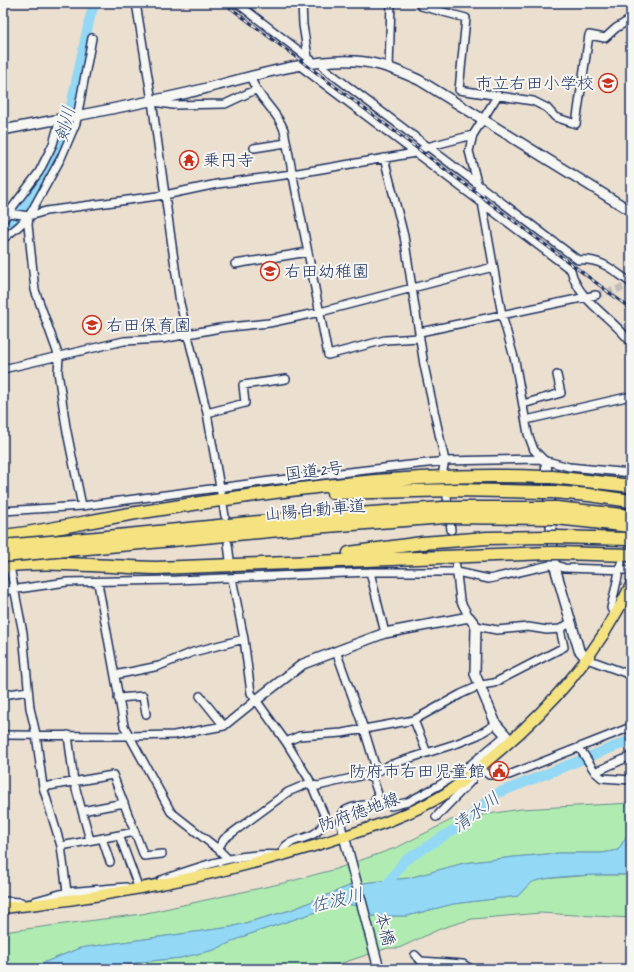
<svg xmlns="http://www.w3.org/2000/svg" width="634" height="972" font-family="Caveat,'Klee One',sans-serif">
<rect width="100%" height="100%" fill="#ebdfd0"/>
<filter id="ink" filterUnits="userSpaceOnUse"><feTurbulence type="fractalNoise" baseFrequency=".025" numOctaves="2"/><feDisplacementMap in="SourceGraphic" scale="8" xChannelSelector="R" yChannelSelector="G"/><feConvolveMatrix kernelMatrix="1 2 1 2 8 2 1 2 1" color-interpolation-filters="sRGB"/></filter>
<g filter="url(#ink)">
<path fill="#b0ecb1" stroke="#668e88" d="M631 803V826L627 829 628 834 618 850 602 853H559L514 857 464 863 409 878 354 884 291 910 231 927 80 948 28 969H3V932L142 914 288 882 336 869 398 847 451 820 521 809Z
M592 875H631V918L540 913 472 919 442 928 399 948H388L339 964 312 969H112L140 962 180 958 214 950 247 935 343 903 357 906 371 916H407L453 904 518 896 531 882 543 879Z"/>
<path fill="#93d8f5" stroke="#6394b9" d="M629 826H631V875C614 874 543 875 531 883 526 886 522 892 518 896L453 904 407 916H371L357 906 343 903 247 935 214 950 180 958 140 962 112 969H28L80 948 231 927 291 910 354 884 409 878 464 863 514 857 559 853H602L618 850 628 834 627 829Z"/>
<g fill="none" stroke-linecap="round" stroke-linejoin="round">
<path stroke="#93d8f5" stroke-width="10" d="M3 231 31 200 58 151 71 106 90 17 95 3
M383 890 404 861 463 824 493 795 631 740"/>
<path stroke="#c1bcb9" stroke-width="7" stroke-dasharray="7 3.5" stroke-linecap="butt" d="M596 295 625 287
M451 530 455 559"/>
<defs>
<path id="street" d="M136 3 152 101 180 303 207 413 225 516
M237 3 315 63
M302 3 303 25 308 57
M422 3 421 6 466 18 459 90 533 101 547 108 555 117 576 124 589 35 605 38 616 28 631 19
M321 63 325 69 578 260C601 258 613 270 631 283
M300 66 571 270C578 302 613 317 631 343
M389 68 391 3
M251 78C258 99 277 110 284 130L328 355 385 340 420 338
M498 95 473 135 469 151 482 202 502 315 515 361 528 434 534 450 545 461
M154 102 173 105 225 104 255 90
M254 148 286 143
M384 158 404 236 424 365 445 461 443 470
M9 213 29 216 46 211 165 195 217 184 292 174 415 153 427 147 473 135
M29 216 28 225 35 290 59 357 58 372 66 427 82 506
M3 220 39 172 53 144 60 119
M3 239 19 226 29 216 61 158 76 123 92 38
M235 264 308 252
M420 332 596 295
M3 369 124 341 162 339 220 328 269 323 320 312 493 267
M523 404 561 393 557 375
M207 413 245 403 243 385 286 379
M526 420 631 396
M447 496 451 530
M3 511 82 506 270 481 445 461 539 459 569 467 631 473
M228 544 230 560
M456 566 460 600 469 617
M10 567 23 633 30 708 36 734 43 787 61 846 67 892
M370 572 385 633
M98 583 124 726 171 812 218 849 227 858
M3 591 67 582 176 580 370 572H457L489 579 554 564 564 568 627 570
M615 617 611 608 621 563
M476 626 497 630 528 627 547 630 560 629
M336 651 364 729 377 772
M587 659 631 675
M115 675 159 666 193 652 244 639
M3 695 28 691
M200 696 224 726
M118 698 143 696 146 714
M414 720 427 753
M3 735 129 736 174 735 224 726 255 701
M68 735 74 782 90 840
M286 742 299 736 342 733 414 720 461 694 481 685 494 683 564 647 560 629 570 623
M579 747 595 772 602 778 631 780
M479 768 489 775H509L631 727
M595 772 631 756
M43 787 113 775 144 856 162 854
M377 799 391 806 408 802 438 786 470 765 506 735
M82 811 124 803
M436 817 472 780
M119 835 139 889
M344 836C334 805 349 809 373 803L378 794 373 779 364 775
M102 838 110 862
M61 846 135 832
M218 849 224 839 288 792 307 784 318 786 377 772 389 765 458 743 478 735 496 724
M161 880C202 866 238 852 282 855 282 833 321 846 325 817L309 779 286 742 251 693 244 639 232 578
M3 901 21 902
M35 901 67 892 126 887
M415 955 421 961 463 964 471 969
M451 969 467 968"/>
<path id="secondary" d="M3 130C64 118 126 107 187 93 238 81 304 58 355 61 378 62 399 71 419 80L631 211
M546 462 554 564 579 650 587 659
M255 701 303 664 385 633 469 617 476 626 475 674 496 724 511 741
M344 836 379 969"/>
<path id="primary" d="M3 908C110 897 214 876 317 845 360 831 406 818 445 794 461 783 477 770 492 757 551 708 598 654 631 585"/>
<path id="highway" d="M552 477 631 486
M553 492 589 495 631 501
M333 493 456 490 544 492
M556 508 631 516
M556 518 631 526
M3 536C52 531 100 518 149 511 279 490 410 471 542 477
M557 537 627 539
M97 538 300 518 443 508
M98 547 301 528 444 517
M349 553 422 543 487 538 547 537
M558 553 631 555
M3 566C54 560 105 567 156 568L549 553"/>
</defs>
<use href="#street" stroke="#1b2f5e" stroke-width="10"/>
<use href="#secondary" stroke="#1b2f5e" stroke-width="12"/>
<use href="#primary" stroke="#1b2f5e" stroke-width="13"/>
<use href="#highway" stroke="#1b2f5e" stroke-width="15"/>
<use href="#street" stroke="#f6f6f2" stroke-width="7"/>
<use href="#secondary" stroke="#f6f6f2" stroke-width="9"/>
<use href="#primary" stroke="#f5e381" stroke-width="10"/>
<use href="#highway" stroke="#f5e381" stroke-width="12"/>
<defs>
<path id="rail" d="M224 3 631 309"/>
</defs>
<use href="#rail" stroke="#1b2f5e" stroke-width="3"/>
<use href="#rail" stroke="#f6f6f2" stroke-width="1.5" stroke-dasharray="4.5" stroke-linecap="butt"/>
<defs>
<path id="highway-bridge" d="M542 477H552
M544 492H553
M443 508H556
M444 517 556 518
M547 537H557
M627 539H631
M3 546 97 538
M549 553H558
M3 556 98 547"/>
</defs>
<use href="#highway-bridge" stroke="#1b2f5e" stroke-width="15" stroke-linecap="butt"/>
<use href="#highway-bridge" stroke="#f5e381" stroke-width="12"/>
</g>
</g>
<defs>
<symbol id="school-ring" viewBox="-11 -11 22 22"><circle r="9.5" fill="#f6f6f2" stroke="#c8321e" stroke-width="1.5"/><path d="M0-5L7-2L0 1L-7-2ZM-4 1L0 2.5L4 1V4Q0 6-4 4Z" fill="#c8321e"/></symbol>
<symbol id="temple-ring" viewBox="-11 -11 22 22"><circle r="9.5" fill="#f6f6f2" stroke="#c8321e" stroke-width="1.5"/><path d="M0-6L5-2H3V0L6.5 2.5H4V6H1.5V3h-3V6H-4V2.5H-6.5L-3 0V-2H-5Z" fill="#c8321e"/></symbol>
<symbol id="civic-ring" viewBox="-11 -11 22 22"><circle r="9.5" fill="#f6f6f2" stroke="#c8321e" stroke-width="1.5"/><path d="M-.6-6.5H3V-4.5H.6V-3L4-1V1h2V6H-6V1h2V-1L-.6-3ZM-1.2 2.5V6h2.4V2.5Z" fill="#c8321e"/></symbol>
</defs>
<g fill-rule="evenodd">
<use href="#school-ring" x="597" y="72" width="22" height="22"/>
<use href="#temple-ring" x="178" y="149" width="22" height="22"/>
<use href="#school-ring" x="259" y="260" width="22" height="22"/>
<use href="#school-ring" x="81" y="314" width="22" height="22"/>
<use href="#civic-ring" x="488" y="760" width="22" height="22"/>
</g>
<g text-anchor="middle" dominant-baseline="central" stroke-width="4" stroke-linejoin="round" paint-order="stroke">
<g font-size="17" fill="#1b2f5e" stroke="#f6f6f2" text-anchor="start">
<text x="594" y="83" text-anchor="end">市立右田小学校</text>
<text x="203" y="160">乗円寺</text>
<text x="284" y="271">右田幼稚園</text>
<text x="106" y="325">右田保育園</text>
<text x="485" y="771" text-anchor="end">防府市右田児童館</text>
</g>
<g font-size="17" fill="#1b2f5e" stroke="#f6f6f2">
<text transform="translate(314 471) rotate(-7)">国道2号</text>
<text transform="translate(315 510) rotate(-5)">山陽自動車道</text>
<text transform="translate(359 812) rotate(-20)">防府徳地線</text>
<text transform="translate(385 929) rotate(75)">本橋</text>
</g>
<g font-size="18" font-style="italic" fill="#395984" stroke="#f6f6f2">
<text transform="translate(65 124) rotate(-76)">剣川</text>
<text transform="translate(476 812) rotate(-37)">清水川</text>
<text transform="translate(337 900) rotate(-13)">佐波川</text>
</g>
</g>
<rect width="634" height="972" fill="none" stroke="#f6f6f2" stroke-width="16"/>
<rect x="8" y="8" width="618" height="956" fill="none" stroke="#1b2f5e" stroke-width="1.5" filter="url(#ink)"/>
</svg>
